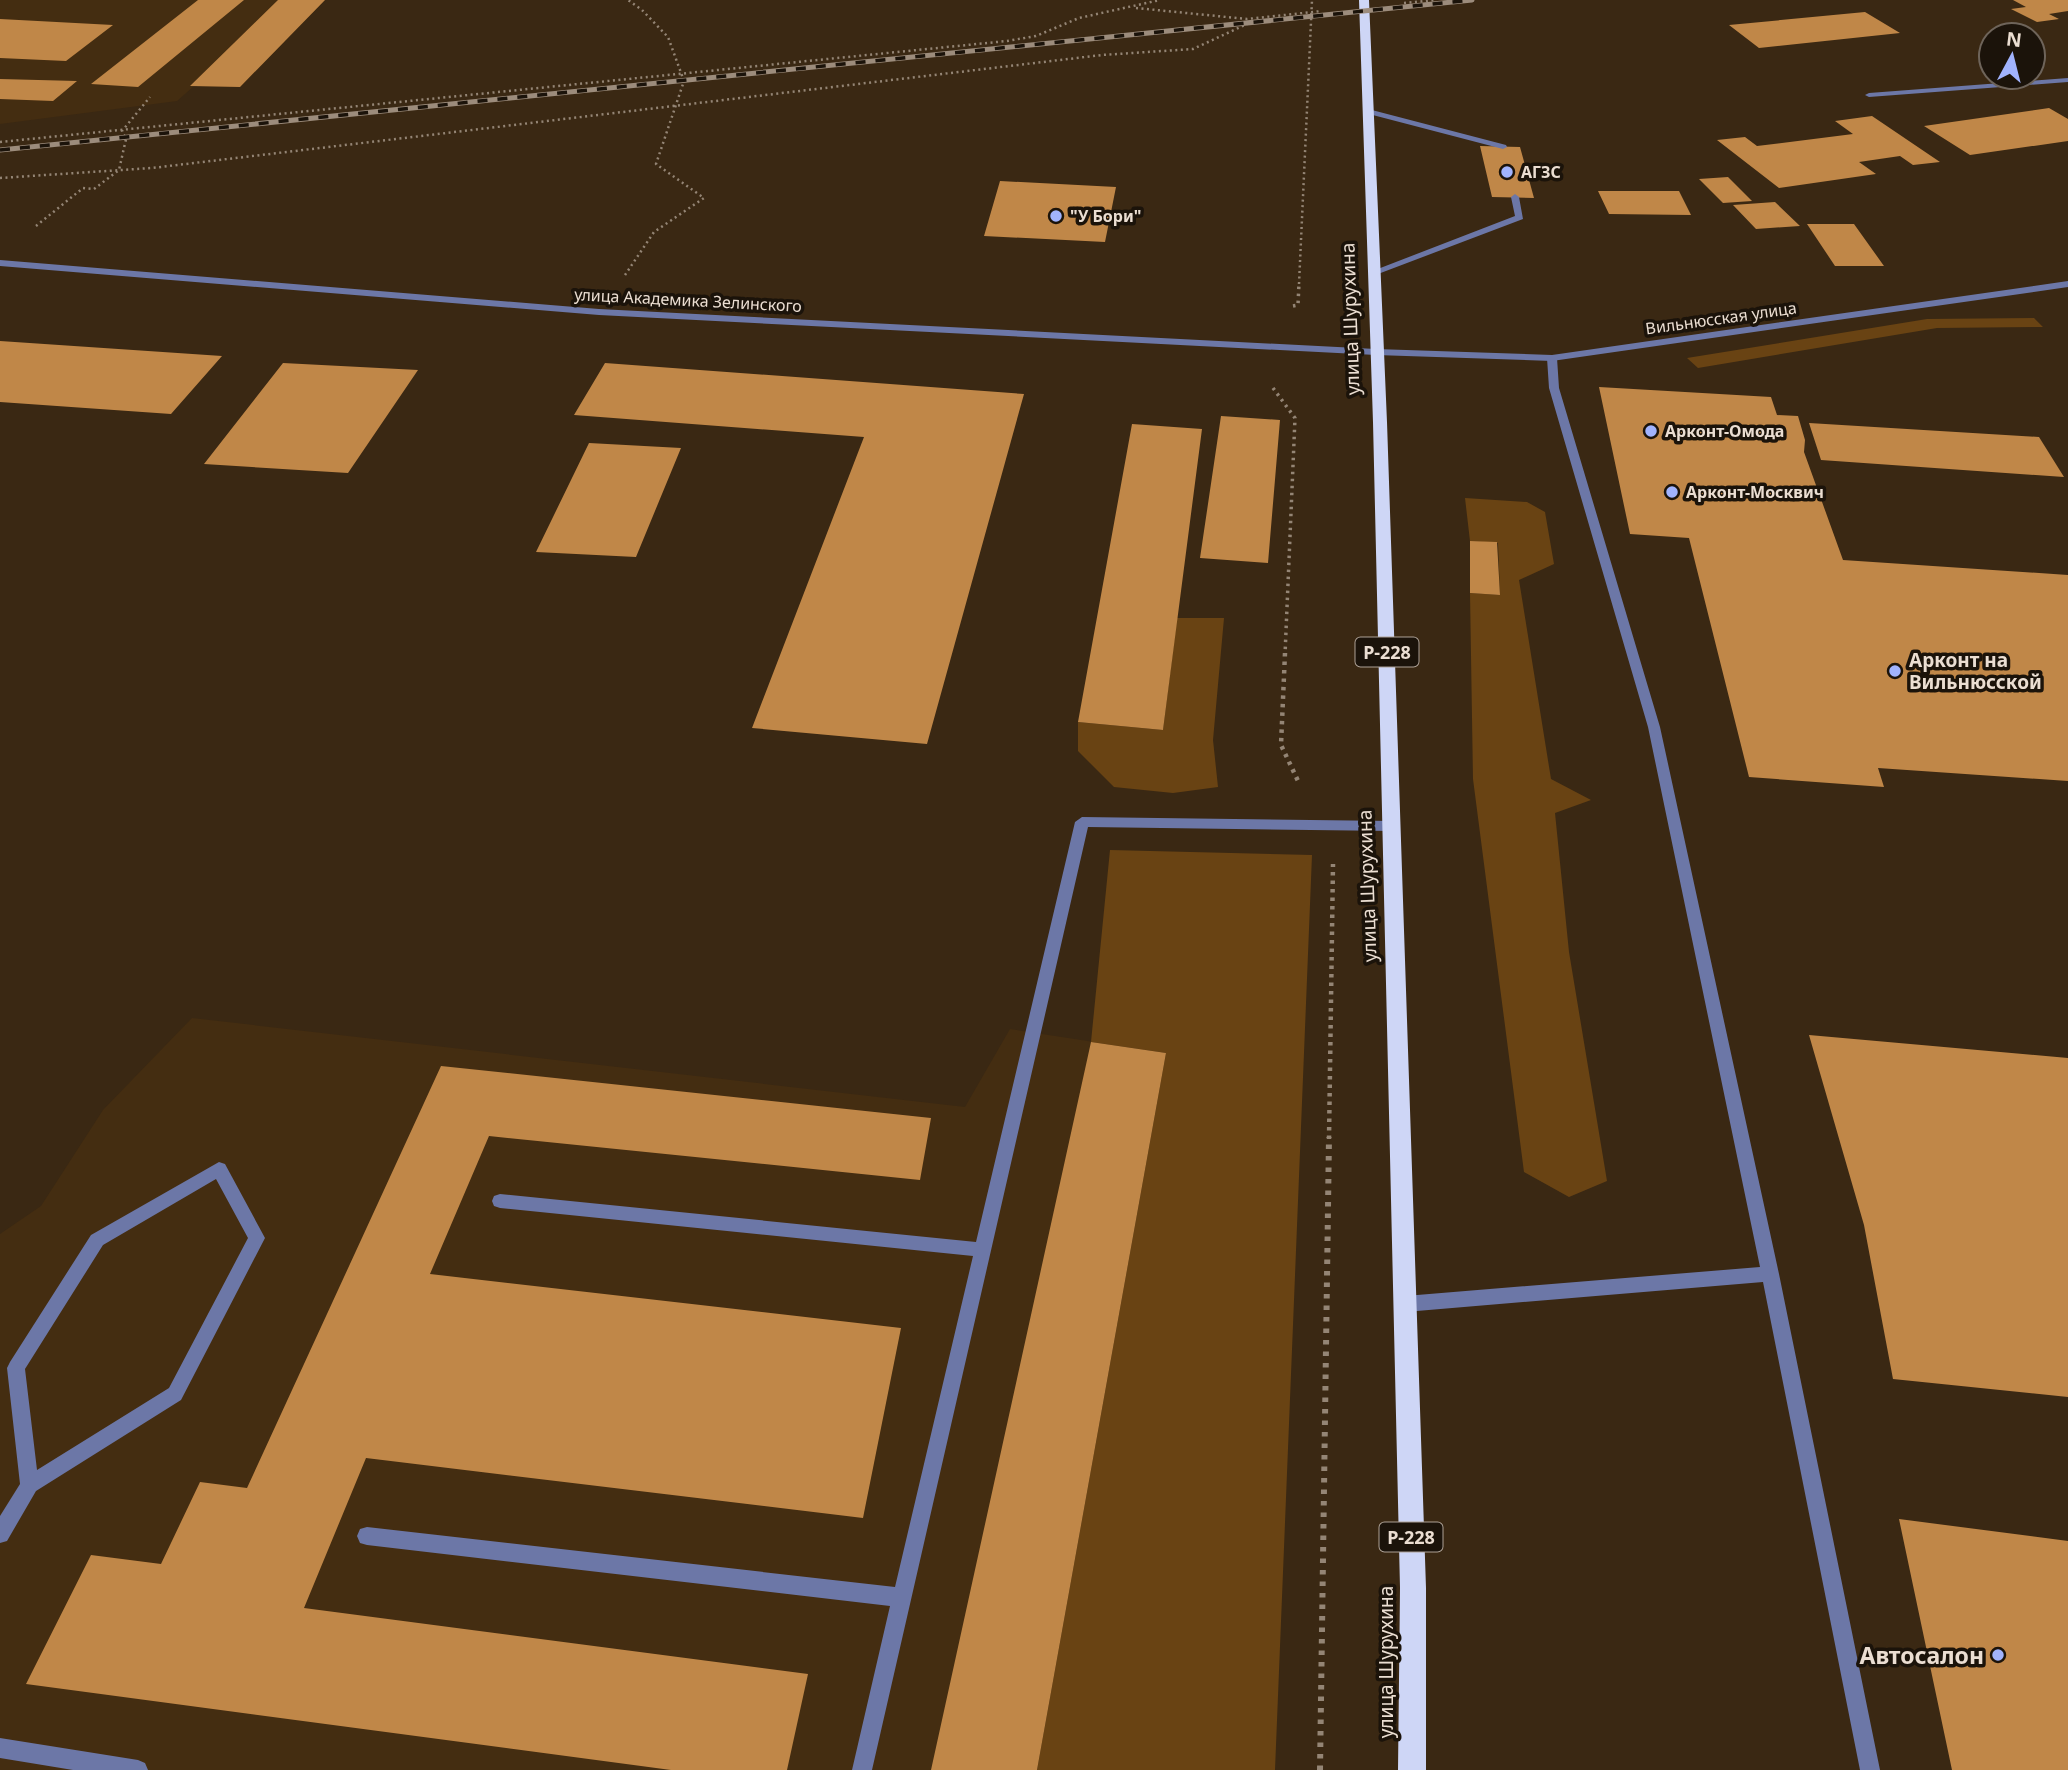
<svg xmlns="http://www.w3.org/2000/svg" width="2068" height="1770" font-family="'Noto Sans',sans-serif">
<rect width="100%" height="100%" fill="#3a2813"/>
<path fill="#442d11" d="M0 0H325L240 87 194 86 177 101 0 124Z
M192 1018 965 1107 1010 1029 1166 1053 1037 1770H0V1234L41 1206 103 1110Z"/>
<path fill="#694313" d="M2034 318 2043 327 1937 328 1698 368 1687 358 1927 319Z
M1465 498 1527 502 1545 512 1554 564 1519 580 1551 779 1591 800 1555 813 1569 952 1607 1181 1569 1197 1524 1172 1473 779 1470 593 1500 595 1498 543 1470 541Z
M1177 618H1224L1213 740 1218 787 1173 793 1114 787 1078 751V722L1163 730Z
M1110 850 1312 855 1275 1770H1037L1166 1053 1091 1042Z"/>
<path fill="#c08748" d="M198 0H244L138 87 91 84Z
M278 0H325L240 87 190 86Z
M2013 0H2068V11L2049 14 2059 19 2037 22 2011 9 2026 7Z
M1865 12 1900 33 1759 48 1729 25Z
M0 19 113 25 66 61 0 58Z
M0 79 77 81 53 101 0 99Z
M2049 108 2068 119V141L1970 155 1924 126Z
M1872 116 1940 162 1913 165 1900 156 1859 162 1876 174 1779 188 1717 140 1745 137 1757 146 1853 134 1835 121Z
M1480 146 1520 147 1534 198 1492 197Z
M1728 177 1752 201 1723 203 1699 179Z
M1000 181 1116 187 1105 242 984 236Z
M1598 191H1679L1691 215 1609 214Z
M1775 202 1800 226 1756 229 1733 205Z
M1807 224H1854L1884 266H1835Z
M0 341 222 356 171 414 0 402Z
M283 363 418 370 348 473 204 464Z
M605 363 1024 394 927 744 752 728 864 437 574 415Z
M1599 387 1771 397 1777 415 1798 416 1805 440 1804 452 1843 560 2068 575V781L1878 768 1884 787 1749 777 1689 538 1630 534Z
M1221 416 1280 420 1268 563 1200 558Z
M1809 423 2039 437 2064 477 1821 460Z
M1132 424 1202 429 1163 730 1078 722Z
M589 443 681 448 636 557 536 552Z
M1470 541 1497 542 1500 595 1470 593Z
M1809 1035 2068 1058V1397L1893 1379 1864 1225Z
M1091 1042 1166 1053 1037 1770H931Z
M441 1066 931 1118 920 1180 489 1136 430 1274 901 1328 863 1518 366 1458 304 1608 808 1674 787 1770H671L26 1684 91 1555 161 1564 200 1482 247 1488Z
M1899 1519 2068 1541V1770H1952Z"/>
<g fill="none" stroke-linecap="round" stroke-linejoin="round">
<path stroke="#948575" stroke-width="2.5" stroke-dasharray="2 3.5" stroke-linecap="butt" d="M1404 3 1435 0
M1136 8 1247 19 1322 11
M0 142 1007 41 1036 36 1079 18 1160 0
M0 178 152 168 1102 55 1193 49 1247 24V19
M36 226 83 188 94 189 119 170 126 139 122 131 150 97
M625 275 654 232 704 198 656 164 684 81 668 37 642 10 628 0
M1299 284 1312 0"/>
<path stroke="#948575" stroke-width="3.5" stroke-dasharray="2.5 4.5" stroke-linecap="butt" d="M1293 306 1298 305 1299 283
M1273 388 1295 418 1285 655"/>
<path stroke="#948575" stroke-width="4.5" stroke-dasharray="3.5 5" stroke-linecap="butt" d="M1285 653 1281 745 1299 783
M1329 1139 1333 864"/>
<path stroke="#948575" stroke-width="6" stroke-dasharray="4.5 7" stroke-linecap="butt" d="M1320 1770 1329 1137"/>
<path fill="#6c77a7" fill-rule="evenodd" d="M1368 109 1506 145 1507 147 1503 149 1365 113 1364 111Z
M1515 194 1519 197 1523 219 1378 274 1370 272 1515 216 1511 197Z
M1552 355 1557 358 1559 388 1660 727 1779 1274 1880 1770H1860L1763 1282 1405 1312 1399 1309 1396 1304 1399 1299 1405 1296 1760 1267 1648 727 1549 388 1547 358Z
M1082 817 1392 821 1399 826 1392 831 1088 827 872 1770H852L890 1606 367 1545 360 1543 357 1536 360 1529 367 1527 895 1587 973 1256 500 1208 494 1206 492 1201 494 1196 500 1194 976 1242 1075 822Z
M219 1162 225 1164 265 1238 181 1400 36 1491 7 1541 0 1543V1516L20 1484 7 1368 10 1362 91 1235ZM216 1179 248 1238 169 1388 37 1470 25 1369 103 1245Z
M0 1738 138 1760 145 1763 148 1770H73L0 1758Z"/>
<path fill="#6c77a7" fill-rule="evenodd" d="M2068 78V82L1869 97 1865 95 1869 93Z
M0 260 599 309 1376 349 1381 352 1376 355 599 315 0 266Z"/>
<path fill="#6c77a7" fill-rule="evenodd" d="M2068 281V287L1552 361 1376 355 1371 352 1376 349 1552 355Z"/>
<path fill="#ced6f6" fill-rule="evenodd" d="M1359 0H1369L1387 422 1426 1588V1770H1398L1400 1588 1373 422Z"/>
<defs>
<path id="rail" d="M0 150 1472 0"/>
</defs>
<use href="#rail" stroke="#9c8c7c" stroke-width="5"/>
<use href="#rail" stroke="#1b130a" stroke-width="3.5" stroke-dasharray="10" stroke-linecap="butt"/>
</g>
<g fill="#a1b3fd" stroke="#1b130a" stroke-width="2.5">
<circle cx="1507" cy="172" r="7"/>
<circle cx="1056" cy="216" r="7"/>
<circle cx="1651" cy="431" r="7"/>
<circle cx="1672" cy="492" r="7"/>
<circle cx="1895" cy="671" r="7"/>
<circle cx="1998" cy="1655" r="7"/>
</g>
<g text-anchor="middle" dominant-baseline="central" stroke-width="7" stroke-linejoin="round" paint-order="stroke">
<g font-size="16" font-weight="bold" fill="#ebded2" stroke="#1b130a" text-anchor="start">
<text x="1521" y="172">АГЗС</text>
<text x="1070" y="216">"У Бори"</text>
<text x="1665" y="431">Арконт-Омода</text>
<text x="1686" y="492">Арконт-Москвич</text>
</g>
<g font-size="16" fill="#ebded2" stroke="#1b130a">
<text transform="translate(688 300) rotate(3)">улица Академика Зелинского</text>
<text transform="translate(1721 318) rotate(-8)">Вильнюсская улица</text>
</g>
<g fill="#1b130a" stroke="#ada196" stroke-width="2">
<rect x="1355.5" y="637.5" width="63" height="29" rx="5"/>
<rect x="1379.5" y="1522.5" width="63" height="29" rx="5"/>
</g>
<g font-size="18" font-weight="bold" fill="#ebded2">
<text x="1387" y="652">Р-228</text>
<text x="1411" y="1537">Р-228</text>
</g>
<g font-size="19" fill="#ebded2" stroke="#1b130a">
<text transform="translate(1350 319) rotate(-92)">улица Шурухина</text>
<text transform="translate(1367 886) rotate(-92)">улица Шурухина</text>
<text transform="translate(1386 1662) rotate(-90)">улица Шурухина</text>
</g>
<g font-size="19" font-weight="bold" fill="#ebded2" stroke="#1b130a" text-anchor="start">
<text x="1909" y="660">Арконт на<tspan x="1909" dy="22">Вильнюсской</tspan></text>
</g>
<g font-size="23" font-weight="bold" fill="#ebded2" stroke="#1b130a" text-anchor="end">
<text x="1984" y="1655">Автосалон</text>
</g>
</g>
<g transform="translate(2012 56) rotate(7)"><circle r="33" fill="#1b130a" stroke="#6e645a" stroke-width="2"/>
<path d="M0-5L12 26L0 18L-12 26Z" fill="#a1b3fd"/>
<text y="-10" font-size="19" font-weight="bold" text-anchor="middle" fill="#ebded2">N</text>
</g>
</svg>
